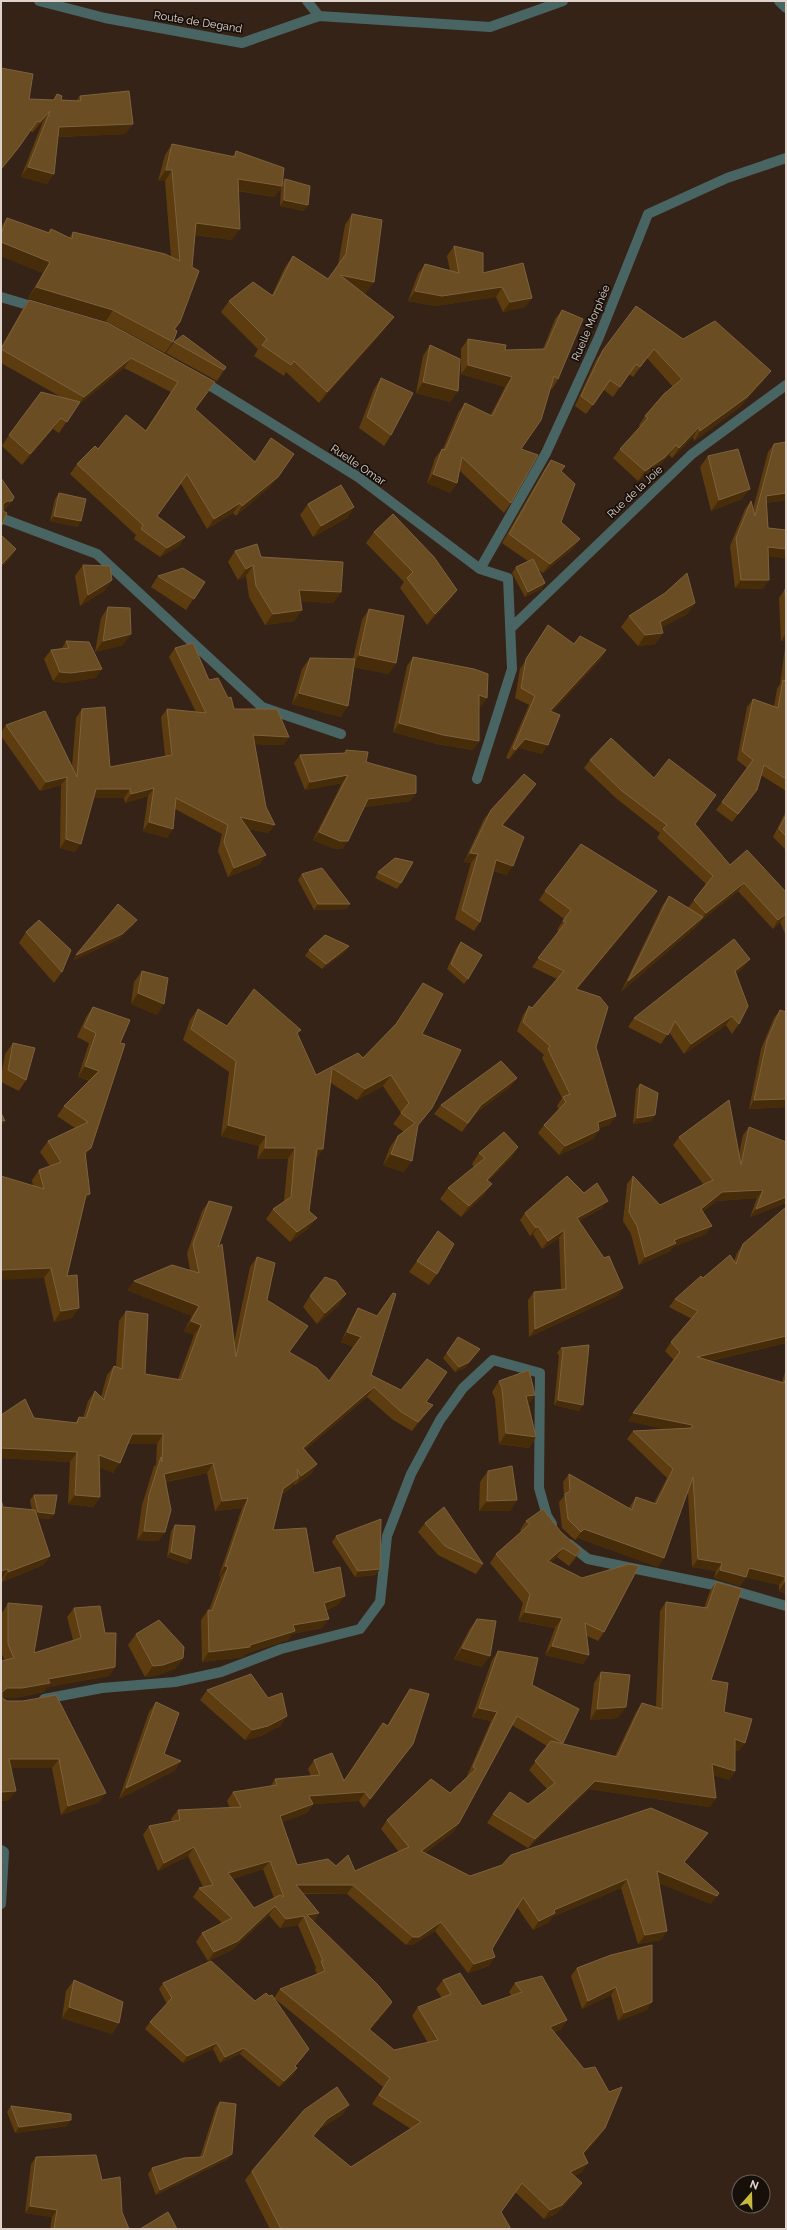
<svg xmlns="http://www.w3.org/2000/svg" width="787" height="2230" font-family="Raleway,sans-serif">
<rect width="100%" height="100%" fill="#362318"/>
<g fill="none" stroke-linecap="round" stroke-linejoin="round">
<path stroke="#496563" stroke-width="10" d="M39 1 105 18 242 43 319 16 490 27 563 1
M307 1 319 16
M779 1 786 8
M1 297 38 308
M201 380 358 477 480 569 508 578 512 669 477 779
M1 518 97 554 262 707 341 734
M480 569 546 453 599 337 648 214 727 178 786 158
M511 628 692 454 786 385
M569 1544 588 1559 714 1585 786 1606
M44 1699 102 1688 175 1682 221 1672 281 1649 360 1629 380 1602 387 1536 411 1474 440 1420 463 1388 493 1360 540 1373 539 1488 547 1516 552 1524
M1 1850 4 1852 1 1904"/>
</g>
<path fill="#5d3d0f" fill-rule="evenodd" d="M1 68 29 99 53 100 57 94 61 100 76 101 80 96 126 134 58 137 47 184 21 177 43 121 33 132 30 131 12 157 1 170Z
M172 144 232 157 236 151 282 183 285 179 304 211 280 206 281 188 274 197 238 191 232 240 195 235 180 322 175 330 173 342 165 353 106 321 28 298 43 273 1 256V227L7 218 48 232 51 229 69 238 73 232 171 257 165 181H158L165 155Z
M352 214 366 293 361 292 386 328 319 403 286 372 284 376 254 356 258 349 221 312 229 301 272 295 285 267 293 256 328 279 338 265 345 225Z
M454 246 483 273 532 298 525 307 503 312 496 297 435 306 408 301 418 274 425 264 450 271 447 256Z
M29 300 215 382 195 409 271 486 236 516 233 513 207 529 181 484 157 516 185 537 179 546 160 557 134 539 136 535 70 474 77 464 98 449 145 431 171 392 124 368 77 406 59 433 53 429 22 465 2 446 9 435 61 397 1 363V347L22 310Z
M562 310 558 379 552 389 551 388 521 449 511 503 504 513 459 470 457 483 450 493 427 483 435 458 442 449H443L458 413 465 403 490 416 505 387 461 374V349L468 339 505 350 543 349 555 319Z
M683 339 764 380 740 407 694 441 693 437 672 458 669 455 658 466 638 481 613 458 620 449 640 427 639 425 645 416 673 387 647 358 633 377 629 374 613 397 604 390 586 414 575 406 596 360 603 350Z
M174 342 226 367 217 381 166 353Z
M430 345 458 391 450 402 416 393 423 356Z
M381 378 391 435 384 446 359 428 374 389Z
M786 442V500L766 503 768 528 786 530V558L768 556 763 589 735 588 730 546 745 509 751 501 753 509 768 452 774 444Z
M708 456 742 499 711 511 700 467Z
M551 460 561 471V522L574 548 543 573 538 569 545 583 541 589 525 597 512 573 516 567 528 561 502 543 544 470Z
M59 493 78 527 50 521 55 499Z
M308 504 354 507 347 518 313 537 300 515Z
M374 532 457 590 449 601 427 625 400 588 404 582 366 543Z
M235 551 261 557 341 592 333 603 301 601 302 610 294 621 265 625 249 597 246 576 238 580 228 562Z
M83 565 112 580 104 591 80 606 75 576Z
M158 576 205 582 186 610 151 587Z
M785 589H786V791L761 775 757 790 732 822 716 810 747 768 737 760 747 707 753 699 774 706 777 689 780 684 786 640 781 641 779 598Z
M695 603 687 614 661 628 663 633 655 644 638 646 621 627 629 616Z
M108 607 123 645 95 652 101 618Z
M369 609 396 663 388 674 354 667 341 717 292 704 302 669 310 658 353 659 362 620Z
M548 625 574 644 606 650 600 660 552 712 542 754 519 748 509 759 506 758 529 705 515 698 520 669Z
M66 641 102 669 95 678 64 683 53 681 44 659 51 650 62 648Z
M175 648 209 680 228 698 234 709 289 737 283 745 255 744 269 833 248 829 260 864 228 877 218 851 222 834 175 809 167 838 143 831 148 796 125 803 124 798H94L75 852 60 848 61 785 40 791 1 736V732L6 725 72 767 76 718 82 709 110 767 165 756 161 717 167 709 196 712 169 657Z
M413 657 481 707 479 706V741L473 750 437 744 393 732 407 666Z
M346 750 416 793 410 801 364 807 342 849H335L313 840 342 783 305 790 294 763 300 755 344 753Z
M590 760 695 824 730 865 786 892V936L780 922 773 929 738 891 700 922 696 927 621 992 662 906 669 896 688 908 706 884 657 838 660 833 617 799 584 768Z
M529 794 502 826 507 875 494 871 480 922 474 931 455 919 471 863 464 862 484 819 491 810Z
M786 811V850L773 837Z
M378 872 401 883 397 889 375 878Z
M302 874 350 904 346 909 314 910 298 880Z
M545 891 651 900 577 989 596 1047 616 1116 609 1125 599 1128V1130L593 1139 559 1155 538 1133 544 1125 559 1110 557 1106 562 1098 542 1058 544 1055 517 1031 523 1015 529 1006 532 1008 557 979 532 967 559 931 557 930 564 919 539 900Z
M26 932 62 972 54 983 19 943Z
M461 942 468 979 464 984 447 969 457 947Z
M349 946 345 952 322 969 305 956 309 950Z
M750 959 743 968 736 974 739 1024 732 1034 726 1025 684 1054 669 1032 661 1044 628 1027 634 1018Z
M142 971 157 1015 131 1004 134 982Z
M93 1007 120 1043 86 1156 85 1202 67 1276 72 1318 54 1322 44 1278 33 1186 32 1180 39 1170 50 1166 40 1152 48 1141 75 1128 57 1116 64 1106 90 1081 78 1077 89 1043 77 1037 86 1017Z
M198 1009 227 1026 298 1035 316 1075 358 1053 363 1058 422 1034 432 1108 418 1126 404 1172 383 1165 390 1147 398 1136 404 1132 393 1124 401 1113 383 1086 357 1100 331 1083 323 1149 316 1159 309 1211V1228L290 1242 266 1219 273 1209 284 1201 288 1159H257L259 1146 221 1136 229 1072 183 1040 190 1020Z
M780 1010 786 1107 749 1109 761 1049 774 1018Z
M13 1043 26 1080 19 1091 1 1082V1077L5 1054Z
M517 1078 510 1087 475 1114 462 1132 434 1114 441 1105Z
M640 1084 655 1115 651 1121 633 1124 636 1089Z
M749 1127 786 1203 750 1217 757 1198 716 1201 703 1212 706 1234 673 1247 670 1251 639 1265 631 1234 623 1221 627 1184 633 1176 660 1205 704 1185 673 1145 679 1137 739 1154 743 1135Z
M518 1147 511 1158 488 1181 484 1195 461 1217 440 1199 448 1188 474 1167 472 1164 479 1153Z
M584 1193 602 1208 579 1221 623 1288 617 1296 529 1337 528 1300 534 1292 561 1290 559 1238 542 1249 533 1234 530 1236 520 1220 525 1213Z
M209 1201 218 1247 234 1343 250 1267 257 1257 267 1300 289 1352 329 1381 354 1347 341 1342 352 1318 358 1308 371 1375 426 1402V1414L412 1431 393 1420 367 1397 305 1450 317 1464 311 1474 295 1485 294 1484 291 1488 281 1495 273 1530 314 1573 338 1605 326 1610 322 1628 292 1634 288 1640 245 1654 243 1657 202 1662 201 1620 208 1610H209L221 1577 219 1576 242 1508 215 1511 207 1473 166 1482 165 1532 158 1541 137 1540 142 1505 154 1466 156 1465 157 1444H128L113 1473 99 1467 100 1497 93 1507 68 1504 70 1462 1 1458V1415L34 1418 75 1423 79 1417 83 1418 88 1401 95 1391 101 1397 107 1375 114 1366 116 1367 119 1321 126 1311 145 1374 178 1379 194 1335 184 1331 192 1316 127 1290 190 1270 187 1253 202 1211Z
M438 1231 437 1274 429 1285 409 1272Z
M743 1244 786 1343 710 1361 782 1382 786 1369V1594L779 1591V1585L746 1577 740 1586 714 1578 716 1571 692 1567 688 1492 658 1567 578 1538 575 1540 562 1528 559 1502 564 1496 563 1482 569 1474 629 1508 630 1506 636 1497 654 1503 667 1478 627 1439 633 1431 665 1429 628 1421 674 1360 665 1351 671 1342 692 1319 669 1307 675 1299 703 1278 734 1261 737 1253Z
M310 1296 339 1305 317 1324 303 1307Z
M458 1337 476 1354 465 1368 455 1372 443 1358Z
M589 1345 579 1411 554 1405 559 1356 557 1353 561 1348Z
M499 1381 529 1404 536 1437 529 1448 499 1444 495 1399 492 1392Z
M488 1471 517 1500 510 1511H479L480 1482Z
M34 1495 54 1514 50 1519 37 1518 50 1556 43 1565 2 1582 3 1507 32 1510 30 1500Z
M526 1521 561 1532 581 1550 575 1559 569 1566 557 1557 551 1562 604 1632 598 1641 587 1636 589 1655 583 1664 545 1655 555 1628 518 1621 523 1603 490 1563 496 1554 522 1532 520 1530Z
M425 1523 483 1564 476 1574 438 1555 418 1532Z
M175 1525 187 1564 167 1557 171 1531Z
M336 1536 376 1575 355 1577 332 1542Z
M716 1582 711 1680 724 1712 739 1751 735 1750V1771L729 1780 714 1775 710 1807 589 1789 528 1848 487 1823 493 1814 528 1804 547 1789 529 1770 547 1746 512 1725 459 1823 453 1832 425 1853 470 1876 708 1833 702 1841 684 1863 711 1904 659 1883 661 1940 638 1944 621 1888 552 1917 549 1922 533 1930 517 1907 492 1949 489 1966 468 1973 435 1931 412 1945H406L347 1894H303L319 1913 313 1922 392 2002 386 2011 370 2030 394 2050 428 2043 412 2016 418 2007 442 1998 436 1989 443 1980 482 2006 512 1996 509 1992 515 1983 567 2020 561 2029 554 2032 599 2137 584 2154 582 2172 574 2176 576 2192 556 2214 544 2219 515 2192 501 2212 511 2229H270L245 2180 252 2171 304 2110 343 2114 321 2128 313 2137 351 2167 411 2129 372 2104 383 2087 274 1998 304 2056 295 2066 297 2068 293 2075 279 2087 240 2054 220 2063 213 2049 183 2063 145 2029 150 2022 167 2004 159 1989 163 1983 255 2001 269 1996 274 1998 280 1989 317 1974 315 1970 316 1968 298 1925 280 1928 269 1915 232 1950 208 1961 196 1942 202 1933 222 1923 193 1897 199 1888 203 1887 188 1856 158 1871 143 1835 149 1826 172 1821 171 1819 178 1810 230 1808 227 1801 233 1792 270 1787 275 1779 311 1776 308 1769 314 1760 344 1781 387 1726 404 1698 410 1689 413 1744 364 1808 359 1801 313 1804 307 1813 282 1822 297 1865 336 1866 355 1871 399 1852 381 1829 387 1820 450 1793 467 1777V1776L491 1721 472 1717 492 1660 498 1651 532 1685 563 1743 562 1744 615 1756 636 1712 642 1703 656 1707 660 1611 666 1602 704 1608 710 1591ZM263 1869 274 1898 254 1908 232 1879Z
M8 1603 34 1653 73 1640 67 1617 74 1608 105 1633 115 1667 109 1676 47 1687 44 1692 15 1698H2L106 1793 99 1802 61 1815 52 1768H11L9 1800 1 1801V1661L5 1660 1 1653 2 1613Z
M477 1619 482 1667 454 1659 469 1630Z
M136 1634 183 1658 175 1669 155 1676 145 1677 128 1645Z
M601 1672 618 1718 590 1720 594 1683Z
M207 1690 268 1698 287 1716 280 1726 261 1736 245 1740 200 1700Z
M156 1702 164 1754 181 1761 174 1771 119 1799 149 1712Z
M611 1955 647 2010 618 2021 611 1995 582 2009 571 1976 577 1968Z
M74 1980 119 2023 112 2034 62 2018 66 1991Z
M220 2102 232 2154 228 2159 156 2195 148 2174 152 2168 200 2157 216 2107Z
M11 2106 67 2126 15 2133 7 2112Z
M36 2157 102 2180 122 2212 129 2229H50L52 2217 25 2213 31 2164Z"/>
<path fill="#472c0a" d="M50 111 43 121 33 132 40 122Z
M133 124 126 134 52 137 59 127Z
M19 147 12 157 1 170V169Z
M28 167 54 174 47 184 21 177Z
M166 170H172L165 181H158Z
M238 179 282 186 274 197 230 189Z
M284 200 308 205 304 211 280 206Z
M196 223 240 229 232 240 189 234Z
M1 242 50 262 43 273 1 256Z
M340 275 374 282 366 293 332 286Z
M36 287 113 310 106 321 28 298Z
M502 287 496 297 435 306 408 301 415 291Z
M532 298 525 307 503 312 510 302Z
M394 317 386 328 319 403 327 392Z
M131 358 124 368 77 406 84 397Z
M468 365 512 377 505 387 461 374Z
M771 371 764 380 740 407 694 441 700 431Z
M423 382 458 391 450 402 416 393Z
M61 418 53 429 22 465 30 454Z
M699 427 693 437 672 458 679 448Z
M676 445 669 455 658 466 638 481 645 471Z
M294 454 271 486 236 516 242 506Z
M433 474 457 483 450 493 427 483Z
M750 489 742 499 711 511 719 500Z
M786 493V500L760 504 766 496Z
M7 501H12L4 512H1L3 504Z
M240 503 233 513 207 529 214 519Z
M354 507 347 518 313 537 321 526Z
M54 516 81 521 78 527 50 521Z
M185 537 179 546 160 557 167 548Z
M580 539 574 548 543 573 550 564Z
M768 547 786 549V558L762 555Z
M16 549 9 560 1 568V565Z
M253 565 246 576 238 580 246 569Z
M112 580 104 591 80 606 88 595Z
M741 580H769L763 589 735 588Z
M545 583 541 589 525 597 528 592Z
M299 590 341 592 333 603 291 601Z
M457 590 449 601 427 625 435 614Z
M695 603 687 614 652 633 660 622Z
M302 610 294 621 265 625 273 614Z
M663 633 655 644 638 646 645 635Z
M786 633V640L781 641Z
M131 634 123 645 95 652 103 641Z
M606 650 600 660 544 721 550 711Z
M359 655 396 663 388 674 351 666Z
M102 669 95 678 64 683 53 681 60 672Z
M299 693 348 706 341 717 292 704Z
M479 695 487 698 481 707 473 704Z
M399 723 479 741 473 750 437 744 393 732Z
M253 735 289 737 283 745 247 744Z
M525 739 548 745 542 754 519 748 509 759 515 750Z
M348 775 342 783 305 790 310 782Z
M67 777 61 785 40 791 46 782Z
M536 784 529 794 495 834 502 825Z
M154 788 148 796 125 803 131 794Z
M96 789H130L124 798H90Z
M416 793 410 801 362 807 368 799Z
M240 817 275 825 269 833 234 826Z
M149 822 173 829 167 838 143 831Z
M319 832 348 841 342 849H335L313 840Z
M66 839 81 844 75 852 60 848Z
M470 853 478 854 471 863 464 862Z
M266 855 260 864 228 877 234 868Z
M496 860 513 866 507 875 490 869Z
M744 883 738 891 700 922 706 913Z
M657 891 651 900 570 998 576 989Z
M318 904H350L346 909 314 910Z
M786 913 780 922 773 929 778 920Z
M703 917 696 927 621 992 628 981Z
M137 920 133 926 118 940 72 961 76 955Z
M349 946 345 952 322 969 326 964Z
M750 959 743 968 728 980 735 971Z
M138 993 164 1004 157 1015 131 1004Z
M732 1016 726 1025 684 1054 691 1044Z
M85 1066 99 1071 92 1081 78 1077Z
M391 1075 383 1086 357 1100 365 1089Z
M517 1078 510 1087 475 1114 481 1105Z
M786 1099V1107L749 1109 754 1100Z
M655 1115 651 1121 633 1124 637 1118Z
M616 1116 609 1125 592 1131 598 1122Z
M1 1120 5 1121 1 1127Z
M228 1125 266 1136 259 1146 221 1136Z
M599 1130 593 1139 559 1155 565 1146Z
M518 1147 511 1158 479 1191 487 1180Z
M91 1148 84 1158 85 1152Z
M265 1148H295L288 1159H257Z
M317 1149H323L316 1159Z
M391 1154 412 1161 404 1172 383 1165Z
M492 1184 484 1195 461 1217 469 1206Z
M763 1190 757 1198 716 1201 696 1218 701 1209 722 1192Z
M90 1194 83 1204 86 1195Z
M786 1197V1203L750 1217 756 1209Z
M608 1201 602 1208 571 1225 577 1218Z
M317 1218 309 1228 290 1242 297 1232Z
M538 1226 533 1234 530 1236 536 1228Z
M712 1226 706 1234 673 1247 670 1251 639 1265 645 1257 674 1240Z
M564 1230 559 1238 542 1249 548 1241Z
M51 1268 44 1278 1 1280V1270Z
M134 1281 199 1306 192 1316 127 1290Z
M623 1288 617 1296 529 1337 535 1329Z
M346 1294 339 1305 317 1324 325 1313Z
M79 1308 72 1318 54 1322 61 1311Z
M191 1321 201 1325 194 1335 184 1331Z
M347 1332 361 1337 354 1347 341 1342Z
M786 1336V1343L691 1365 697 1357Z
M480 1349 465 1368 455 1372 459 1367Z
M374 1387 367 1397 296 1458 303 1448Z
M535 1395 528 1406 526 1396Z
M558 1400 583 1405 579 1411 554 1405Z
M433 1405 426 1414 412 1431 418 1422Z
M633 1413 692 1425 686 1434 628 1421Z
M506 1433 536 1437 529 1448 499 1444Z
M132 1434H163L157 1444H126Z
M1 1448 77 1452 70 1462 1 1458Z
M99 1455 120 1463 113 1473 92 1464Z
M213 1463 207 1473 158 1483 164 1474Z
M317 1464 311 1474 295 1485 301 1476Z
M298 1478 291 1488 276 1498 283 1489Z
M75 1495 100 1497 93 1507 68 1504Z
M248 1498 242 1508 215 1511 222 1501Z
M517 1500 510 1511H479L487 1501Z
M38 1512 54 1514 50 1519 34 1518Z
M584 1529 664 1558 658 1567 578 1538 575 1540 581 1532Z
M144 1531 165 1532 158 1541 137 1540Z
M563 1548 557 1557 542 1570 548 1561Z
M581 1550 575 1559 569 1566 576 1556Z
M171 1552 191 1559 187 1564 167 1557Z
M50 1556 43 1565 2 1582 8 1572Z
M698 1559 722 1563 716 1571 692 1567Z
M225 1566 228 1567 221 1577 219 1576Z
M749 1568 785 1577 779 1585 743 1577Z
M8 1569 2 1579H1V1571Z
M380 1569 376 1575 355 1577 358 1571Z
M720 1570 746 1577 740 1586 714 1578Z
M785 1582 786 1583V1594L779 1591Z
M345 1596 338 1605 317 1613 324 1603Z
M525 1612 562 1618 555 1628 518 1621Z
M329 1619 322 1628 292 1634 288 1640 245 1654 243 1657 202 1662 209 1652 250 1645 293 1625Z
M552 1646 589 1655 583 1664 545 1655Z
M462 1648 490 1656 482 1667 454 1659Z
M183 1658 175 1669 155 1676 145 1677 153 1666Z
M115 1667 109 1676 47 1687 44 1692 15 1698H1L2 1692 7 1688 48 1679Z
M626 1707 618 1718 590 1720 597 1709Z
M479 1708 497 1712 491 1721 472 1717Z
M287 1716 280 1726 261 1736 245 1740 252 1730Z
M735 1739 745 1743 739 1751 729 1748Z
M413 1744 406 1753 364 1808 370 1799Z
M9 1759H59L52 1768H3Z
M181 1761 174 1771 119 1799 126 1788Z
M712 1764 735 1771 729 1780 706 1773Z
M595 1781 716 1798 710 1807 589 1789 528 1848 535 1839Z
M16 1791 9 1800 1 1801V1792Z
M365 1792 359 1801 303 1805 309 1796Z
M106 1793 99 1802 61 1815 68 1806Z
M313 1804 307 1813 274 1825 280 1816Z
M459 1823 453 1832 415 1860 421 1851Z
M708 1833 702 1841 677 1871 684 1862Z
M194 1847 188 1856 158 1871 164 1863Z
M270 1861 263 1869 222 1882 228 1873Z
M657 1871 717 1896 711 1904 651 1880Z
M627 1879 621 1888 552 1917 549 1922 533 1930 539 1921 554 1910Z
M296 1885H353L347 1894 289 1893Z
M275 1906 269 1915 232 1950 208 1961 214 1952Z
M319 1913 313 1922 307 1915Z
M304 1916 298 1925 280 1928 286 1919Z
M441 1922 435 1931 412 1945H406L413 1937Z
M667 1931 661 1940 638 1944 645 1935Z
M495 1957 489 1966 468 1973 474 1964Z
M616 1987 611 1995 582 2009 588 2001Z
M392 2002 386 2011 362 2038 369 2029Z
M652 2002 647 2010 618 2021 624 2013Z
M69 2007 119 2023 112 2034 62 2018Z
M567 2020 561 2029 544 2036 550 2027Z
M217 2043 213 2049 183 2063 187 2056Z
M244 2048 240 2054 220 2063 225 2057Z
M297 2068 293 2075 279 2087 284 2081Z
M349 2105 343 2114 321 2128 306 2145 313 2136 327 2119Z
M71 2120 67 2126 15 2133 19 2127Z
M605 2128 599 2137 577 2162 583 2153Z
M232 2154 228 2159 156 2195 160 2190Z
M588 2163 582 2172 564 2181 570 2172Z
M582 2183 576 2192 556 2214 544 2219 550 2210Z
M30 2206 57 2210 52 2217 25 2213Z"/>
<path fill="#6b4d23" stroke="#7d623e" fill-rule="evenodd" d="M1 68 33 74 29 99 54 100 57 94 62 96 61 100 81 101 80 96 129 91 133 124 59 127 54 174 28 167 50 111 40 122 37 121 19 147 1 169Z
M172 144 235 157 236 151 284 168 282 186 238 179 240 229 196 223 192 267 199 271 180 322 174 329 177 331 173 342 113 310 36 287 50 262 1 242V234L7 218 49 233 51 229 72 239 73 232 165 254 180 261 172 170H166Z
M285 179 310 186 308 205 284 200Z
M352 214 382 220 374 282 340 275 394 317 327 392 294 361 291 365 262 345 267 339 229 301 253 282 273 296 293 256 328 279 346 254Z
M454 246 483 253V273L523 263 532 298 510 302 502 287 442 296 415 291 425 264 459 273Z
M29 300 108 323 215 382 195 409 255 462 271 438 294 454 278 477 242 506 240 503 214 519 187 474 157 516 185 537 167 548 141 529 143 525 77 464 95 446 98 449 126 415 146 431 178 382 131 358 84 397 1 349Z
M636 306 683 339 715 321 771 371 747 397 700 431 699 427 679 448 676 445 665 457 645 471 620 449 648 418 645 416 664 394 682 379 654 349 640 367 636 364 620 387 610 380 593 405 581 396 603 350Z
M562 310 583 319 558 379 554 376 541 420 521 449 538 455 511 503 462 457 457 483 433 474 442 449 445 450 465 403 492 416 512 377 468 365V339L506 345 505 350 545 349Z
M183 335 226 367 224 370 174 342Z
M430 345 460 359 458 391 423 382Z
M381 378 413 393 391 435 367 417Z
M41 392 80 402 67 422 61 418 30 454 9 435Z
M786 442V493L766 496 768 528 786 530V549L768 547 769 580H741L736 538 751 501 755 516 774 444Z
M738 449 750 489 719 500 708 456Z
M551 460 565 466 561 471 575 484 561 522 580 539 550 564 509 534Z
M1 478 14 497 12 501H7L3 504V511L7 513 1 527Z
M341 485 354 507 321 526 308 504Z
M59 493 86 499 81 521 54 516Z
M393 514 434 557 457 590 435 614 407 578 413 572 374 532Z
M1 535 16 549 1 565Z
M257 544 261 557 343 562 341 592 299 590 302 610 273 614 256 586 253 565 246 569 235 551Z
M533 559 545 583 528 592 516 567Z
M83 565 110 566 112 580 88 595Z
M183 568 205 582 194 599 158 576Z
M687 573 695 603 660 622 663 633 645 635 629 616 665 593Z
M785 589H786V618Z
M108 607 130 608 131 634 103 641Z
M369 609 404 616 396 663 359 655Z
M548 625 574 644 580 636 606 650 550 711 560 715 548 745 525 739 515 750 513 748 535 696 521 688 526 659Z
M66 641 89 642 102 669 70 673 60 672 51 650 69 648Z
M193 643 209 680 218 678 228 698 231 697 234 709H277L289 737 253 735 266 807 275 825 240 817 266 855 234 868 224 842 228 825 176 798 173 829 149 822 154 788 131 794 130 789H96L81 844 66 839 67 777 46 782 6 725 45 711 77 777 82 709 105 707 110 767 172 755 167 709 206 713 175 648Z
M413 657 474 669 488 674 487 698 479 695V741L443 735 399 723Z
M310 658 355 659 348 706 299 693Z
M786 678V779L764 765 757 790 738 814 722 802 753 760 742 751 753 699 778 708 783 680 786 681Z
M611 738 654 778 669 759 716 795 695 824 730 865 747 850 786 892V914L778 920 744 883 706 913 694 900 713 876 663 829 667 825 622 791 590 760Z
M346 750 368 752 366 762 416 776V793L368 799 348 841H340L319 832 348 775 310 782 300 755 346 753Z
M524 774 536 784 502 825 524 837 513 866 496 860 480 922 462 910 478 854 470 853 491 810Z
M786 815V836L779 829Z
M581 844 657 891 576 989 600 997 608 1007 596 1047 616 1116 598 1122 599 1130 565 1146 544 1125 566 1102 563 1097 570 1094 548 1049 550 1046 523 1022 529 1006 532 1008 564 971 538 958 566 922 563 921 571 910 545 891Z
M395 858 413 862 401 883 378 872Z
M322 868 350 904H318L302 874Z
M669 896 703 917 628 981Z
M118 904 137 920 122 934 76 955Z
M39 920 71 950 62 972 26 932Z
M325 935 349 946 326 964 309 950Z
M734 939 750 959 735 971 748 1006 739 1024 732 1016 691 1044 675 1021 668 1035 634 1018Z
M461 942 482 955 468 979 451 964Z
M142 971 168 978 164 1004 138 993Z
M423 983 443 994 422 1034 461 1050 432 1108 418 1125 412 1161 391 1154 398 1136 415 1123 401 1113 409 1103 391 1075 365 1089 332 1068 323 1149H317L309 1211 317 1218 297 1232 273 1209 291 1197 295 1148H265L266 1136 228 1125 236 1061 191 1029 198 1009 227 1026 254 989 301 1030 297 1033 316 1075 358 1053 363 1058 396 1024Z
M93 1007 130 1020 120 1043 125 1044 91 1148 85 1152 90 1194 86 1195 67 1276 77 1275 79 1308 61 1311 51 1268 1 1270V1176L44 1189 39 1170 61 1162 48 1141 88 1122 64 1106 99 1071 85 1066 96 1033 84 1027Z
M780 1010 786 1012V1099L754 1100 767 1040Z
M13 1043 35 1048 26 1080 8 1070Z
M501 1061 517 1078 481 1105 468 1123 441 1105Z
M640 1084 658 1093 655 1115 637 1118Z
M729 1100 741 1165 749 1127 786 1142V1197L756 1209 763 1190 722 1192 701 1209 712 1226 674 1240 676 1243 645 1257 637 1226 629 1212 633 1176 660 1205 713 1180 679 1137Z
M1 1113 5 1121 1 1120Z
M504 1132 518 1147 487 1180 492 1184 469 1206 448 1188 485 1158 479 1153Z
M567 1176 584 1193 597 1183 608 1201 577 1218 604 1258 609 1256 623 1288 535 1329 534 1292 566 1289 564 1230 548 1241 538 1226 536 1228 525 1213Z
M209 1201 232 1207 218 1247 222 1244 236 1357 257 1257 275 1263 267 1300 308 1326 289 1352 317 1368 329 1381 361 1337 347 1332 358 1308 377 1316 393 1293 396 1294 371 1375 401 1390 427 1359 447 1372 426 1402 433 1405 418 1422 400 1411 374 1387 303 1448 317 1464 301 1476 297 1469 298 1478 283 1489 273 1530 306 1528 314 1573 340 1567 345 1596 324 1603 329 1619 293 1625 295 1631 250 1645V1647L209 1652 208 1610 212 1611 228 1567 225 1566 248 1498 222 1501 213 1463 164 1474 171 1510 165 1532 144 1531 149 1495 161 1457 162 1462 163 1434H132L120 1463 99 1455 100 1497 75 1495 77 1452 1 1448V1415L25 1399 34 1418 77 1423 79 1417 86 1418 95 1391 104 1400 114 1366 122 1369 126 1311 148 1314 145 1374 181 1380 201 1325 191 1321 199 1306 134 1281 172 1265 199 1273 193 1244Z
M786 1207V1336L697 1357 784 1383 786 1378V1583L785 1582V1577L749 1568 746 1577 720 1570 722 1563 698 1559 693 1477 664 1558 584 1529 581 1532 568 1519 565 1494 570 1491 569 1474 632 1510 636 1497 656 1504 673 1469 633 1431 692 1428V1425L633 1413 680 1352 671 1342 698 1311 675 1299 701 1276 703 1278 730 1255 736 1264 743 1244Z
M438 1231 454 1244 437 1274 417 1261Z
M325 1277 336 1281 346 1294 325 1313 310 1296Z
M458 1337 480 1349 469 1362 459 1367 447 1353Z
M589 1345 583 1405 558 1400 563 1350 561 1348Z
M529 1370 535 1395 526 1396 536 1437 506 1433 502 1388 499 1381Z
M512 1466 517 1500 487 1501 488 1471Z
M34 1495H57L54 1514 38 1512Z
M1 1499 3 1507 35 1510 50 1556 8 1572V1569L1 1571Z
M444 1507 483 1564 445 1546 425 1523Z
M543 1509 561 1532 581 1550 576 1556 563 1548 548 1561 582 1578 629 1564 639 1566 604 1632 585 1623 589 1655 552 1646 562 1618 525 1612 530 1594 496 1554 530 1524 526 1521Z
M381 1519 380 1569 358 1571 336 1536Z
M175 1525 195 1526 191 1559 171 1552Z
M716 1582 742 1589 711 1680 728 1683 724 1712 752 1719 745 1743 735 1739V1771L712 1764 716 1798 595 1781 535 1839 493 1814 510 1792 528 1804 555 1783 535 1761 551 1741 617 1757 642 1703 662 1709 666 1602 707 1608Z
M8 1603 42 1606 34 1653 81 1638 74 1608 100 1606 105 1633H116L115 1667 48 1679 50 1683 22 1688H7L2 1692V1698L7 1701H23L56 1695 106 1793 68 1806 59 1759H9L16 1791 1 1792V1661L14 1658 8 1644Z
M477 1619 496 1621 490 1656 462 1648Z
M159 1620 184 1647 183 1658 163 1665 153 1666 136 1634Z
M498 1651 538 1658 532 1685 579 1709 563 1743 517 1716 459 1823 421 1851 470 1876 502 1865 511 1855 651 1808 708 1833 684 1862 719 1893 717 1896 657 1871 667 1931 645 1935 627 1879 554 1910 555 1913 539 1921 523 1897 492 1949 495 1957 474 1964 441 1922 419 1937H413L353 1885H296L319 1913 307 1915 378 1985 392 2002 369 2029 394 2050 438 2040 418 2007 451 1994 443 1980 460 1973 482 2006 522 1992 515 1983 542 1976 567 2020 550 2027 584 2069 595 2067 609 2092 622 2087 605 2128 583 2153 588 2163 570 2172 582 2183 562 2205 550 2210 522 2183 501 2212 511 2229H281L252 2171 304 2110 337 2087 349 2105 327 2119 313 2136 351 2167 421 2122 379 2095 390 2078 280 1989 325 1971 321 1961H323L304 1916 286 1919 275 1906 238 1941 214 1952 202 1933 232 1918 199 1888 213 1885 194 1847 164 1863 149 1826 180 1820 178 1810 241 1807 233 1792 277 1785 275 1779 320 1775 314 1760 332 1753 344 1781 383 1723 388 1726 410 1689 429 1694 413 1744 370 1799 365 1792 309 1796 313 1804 280 1816 297 1865 328 1859 336 1866 348 1855 355 1871 409 1847 387 1820 431 1779 450 1793 476 1769 473 1767 497 1712 479 1708ZM270 1861 284 1897 280 1895 254 1908 228 1873Z
M601 1672 630 1675 626 1707 597 1709Z
M251 1674 268 1698 282 1693 287 1716 268 1726 252 1730 207 1690Z
M156 1702 179 1713 164 1754 181 1761 126 1788Z
M652 1945V2002L624 2013 616 1987 588 2001 577 1968 611 1955Z
M211 1961 255 2001 266 1993 269 1996 272 1995 309 2049 295 2066 297 2068 284 2081 244 2048 225 2057 217 2043 187 2056 150 2022 172 1998 163 1983Z
M74 1980 123 2002 119 2023 69 2007Z
M220 2102 236 2104 232 2154 160 2190 152 2168 184 2158 203 2157Z
M11 2106 71 2114V2120L19 2127Z
M96 2155 102 2180 120 2177 122 2212 129 2229H54L57 2210 30 2206 36 2157Z
M168 2212 177 2229H140Z"/>
<g text-anchor="middle" dominant-baseline="central" stroke-width="3.5" stroke-linejoin="round" paint-order="stroke">
<g font-size="11" fill="#e0d3cb" stroke="#170f0a">
<text transform="translate(198 22) rotate(9)">Route de Degand</text>
<text transform="translate(591 323) rotate(-67)">Ruelle Morphée</text>
<text transform="translate(358 465) rotate(34)">Ruelle Omar</text>
<text transform="translate(635 492) rotate(-43)">Rue de la Joie</text>
</g>
</g>
<rect width="787" height="2230" fill="none" stroke="#e0d3cb" stroke-width="4"/>
<g transform="translate(751 2194) rotate(20)"><circle r="19" fill="#170f0a" stroke="#675d57"/>
<path d="M0-3L7 15L0 10L-7 15Z" fill="#c7bb3c"/>
<text y="-6" font-size="11" font-weight="bold" text-anchor="middle" fill="#e0d3cb">N</text>
</g>
</svg>
